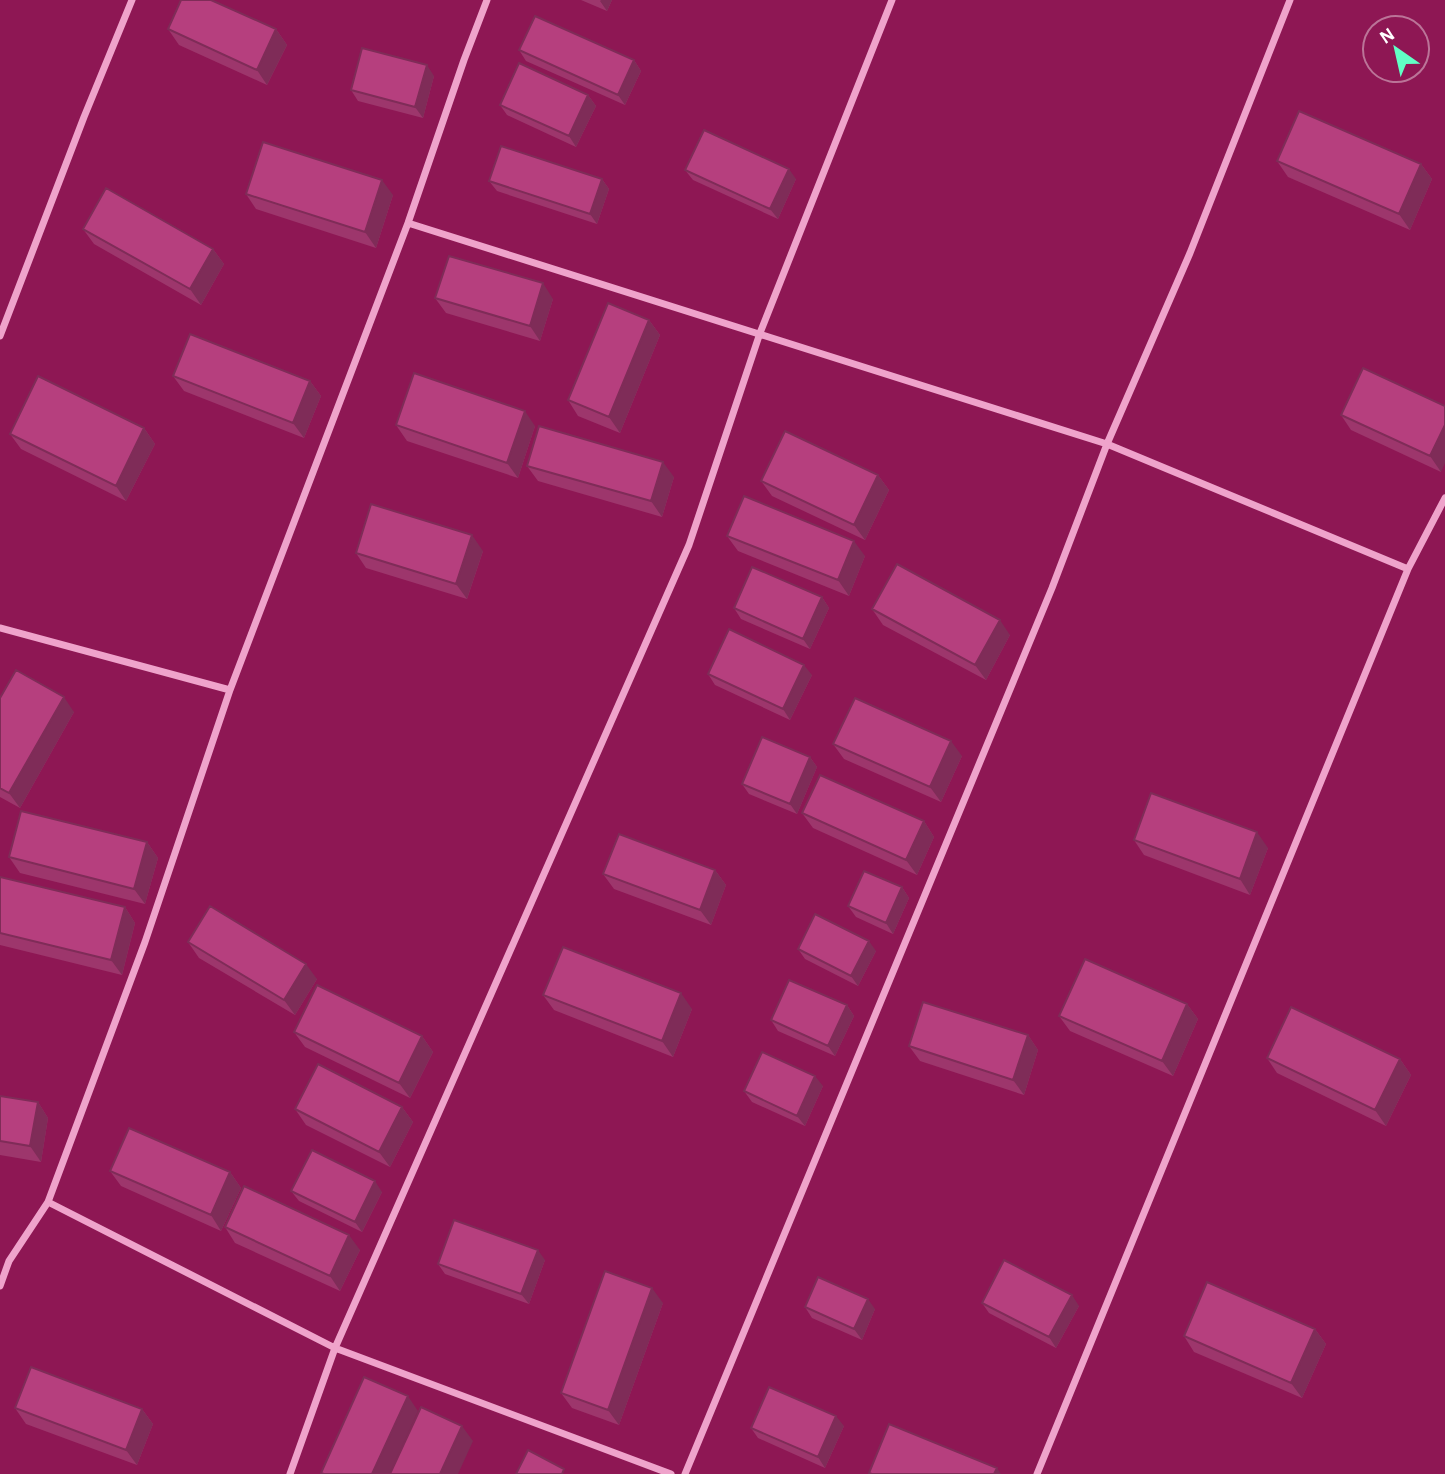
<svg xmlns="http://www.w3.org/2000/svg" width="1445" height="1474" font-family="'Alegreya Sans',sans-serif">
<rect width="100%" height="100%" fill="#8e1754"/>
<g fill="none" stroke-linecap="round" stroke-linejoin="round">
<path stroke="#efa3cb" stroke-width="7" d="M408 223 1107 444 1408 569
M0 336 84 117 132 0
M0 628 230 690
M48 1202 335 1348 671 1474
M0 1286 9 1261 48 1202 145 942 230 690 408 223 464 60 487 0
M290 1474 335 1348 689 545 760 333 892 0
M685 1474 1052 588 1107 444 1190 253 1290 0
M1037 1474 1408 569 1445 498"/>
</g>
<path fill="#9d366c" d="M581 0H612L607 11Z
M168 29H276L287 45 267 85 179 45Z
M519 50 634 60 641 71 625 105 526 61Z
M434 76 423 118 358 101 351 90Z
M588 95 596 106 576 147 507 115 500 105Z
M1277 161 1421 164 1432 179 1410 230 1288 177Z
M685 170 796 179 778 219 693 180Z
M602 179 609 189 597 224 497 191 489 181Z
M246 194 393 195 376 248 256 209Z
M83 229 213 249 224 264 201 305 94 244Z
M435 298 553 299 540 341 446 313Z
M649 320 660 335 620 433 578 416 568 400Z
M173 376 310 381 321 396 304 438 184 391Z
M1445 406 1441 472 1351 430 1341 415Z
M396 425 535 426 518 478 407 441Z
M144 428 155 444 126 501 21 449 10 434Z
M527 466 674 477 662 517 538 481Z
M878 475 889 490 865 540 772 496 761 481Z
M727 536 865 556 849 596 738 551Z
M483 551 467 599 366 568 356 553Z
M822 597 829 608 810 649 741 619 734 608Z
M872 609 1010 635 986 680 883 625Z
M708 674 812 675 790 720 715 685Z
M0 698 74 712 20 808 0 797Z
M833 744 962 756 941 802 844 759Z
M810 757 817 767 797 814 749 794 742 784Z
M802 813 924 821 934 837 917 875 813 828Z
M1134 840 1268 848 1250 895 1144 855Z
M147 842 158 858 145 904 20 873 9 857Z
M715 870 726 885 711 925 614 889 603 874Z
M0 877 125 907 135 923 122 975 0 945Z
M902 887 909 898 893 934 856 917 848 906Z
M188 942 317 979 295 1015 199 958Z
M798 949 876 951 858 986 805 959Z
M543 995 692 1009 673 1057 554 1010Z
M1187 1004 1198 1019 1173 1076 1070 1031 1059 1016Z
M847 1005 854 1016 835 1056 778 1031 771 1020Z
M294 1032 422 1036 433 1052 410 1098 305 1047Z
M1028 1035 1038 1050 1024 1095 920 1061 909 1046Z
M1267 1058 1400 1059 1411 1075 1386 1126 1277 1073Z
M823 1086 805 1126 752 1102 744 1091Z
M0 1096 38 1102 48 1118 41 1162 0 1155Z
M402 1107 413 1122 390 1167 306 1125 295 1109Z
M110 1171 230 1172 241 1188 221 1231 121 1186Z
M291 1191 382 1192 362 1232 299 1201Z
M225 1227 360 1250 340 1291 235 1243Z
M545 1260 529 1304 445 1274 438 1264Z
M663 1303 619 1425 572 1408 561 1393Z
M982 1303 1079 1306 1056 1348 989 1313Z
M805 1307 875 1309 862 1340 812 1318Z
M1315 1329 1326 1344 1302 1398 1194 1352 1184 1336Z
M15 1408 142 1409 153 1424 137 1465 26 1424Z
M844 1426 825 1468 758 1438 751 1428Z"/>
<path fill="#7f2c58" d="M601 0H612L607 11 600 1Z
M276 29 287 45 267 85 257 70Z
M634 60 641 71 625 105 618 95Z
M427 65 434 76 423 118 415 107Z
M588 95 596 106 576 147 569 136Z
M1421 164 1432 179 1410 230 1399 214Z
M789 169 796 179 778 219 770 209Z
M602 179 609 189 597 224 590 214Z
M382 180 393 195 376 248 365 232Z
M213 249 224 264 201 305 190 289Z
M543 283 553 299 540 341 530 326Z
M649 320 660 335 620 433 609 417Z
M310 381 321 396 304 438 293 423Z
M525 411 535 426 518 478 507 463Z
M1445 425V463L1441 472 1430 456Z
M144 428 155 444 126 501 116 486Z
M663 462 674 477 662 517 651 501Z
M878 475 889 490 865 540 854 525Z
M472 535 483 551 467 599 456 584Z
M854 541 865 556 849 596 838 580Z
M822 597 829 608 810 649 803 639Z
M1000 620 1010 635 986 680 975 665Z
M804 665 812 675 790 720 783 709Z
M64 697 74 712 20 808 9 793Z
M951 741 962 756 941 802 930 787Z
M810 757 817 767 797 814 790 804Z
M924 821 934 837 917 875 906 860Z
M1257 832 1268 848 1250 895 1240 879Z
M147 842 158 858 145 904 134 889Z
M715 870 726 885 711 925 700 910Z
M902 887 909 898 893 934 886 923Z
M125 907 135 923 122 975 111 960Z
M869 941 876 951 858 986 851 976Z
M306 964 317 979 295 1015 284 1000Z
M681 993 692 1009 673 1057 662 1041Z
M1187 1004 1198 1019 1173 1076 1162 1061Z
M847 1005 854 1016 835 1056 828 1046Z
M1028 1035 1038 1050 1024 1095 1013 1080Z
M422 1036 433 1052 410 1098 399 1083Z
M1400 1059 1411 1075 1386 1126 1375 1110Z
M815 1076 823 1086 805 1126 797 1116Z
M38 1102 48 1118 41 1162 30 1146Z
M402 1107 413 1122 390 1167 379 1152Z
M230 1172 241 1188 221 1231 211 1215Z
M375 1181 382 1192 362 1232 355 1222Z
M349 1235 360 1250 340 1291 330 1276Z
M538 1250 545 1260 529 1304 521 1294Z
M652 1288 663 1303 619 1425 608 1410Z
M1072 1295 1079 1306 1056 1348 1049 1337Z
M868 1299 875 1309 862 1340 854 1329Z
M1315 1329 1326 1344 1302 1398 1291 1383Z
M408 1396 418 1411 390 1474H372Z
M142 1409 153 1424 137 1465 126 1450Z
M836 1416 844 1426 825 1468 818 1457Z
M462 1426 473 1441 458 1474H440Z
M997 1468 1001 1474H994Z"/>
<path fill="#b63f7e" stroke="#7f2c58" stroke-width="2" d="M181 0H211L276 29 257 70 168 29Z
M535 16 634 60 618 95 519 50Z
M362 48 427 65 415 107 351 90Z
M519 63 588 95 569 136 500 105Z
M1299 111 1421 164 1399 214 1277 161Z
M704 130 789 169 770 209 685 170Z
M263 142 382 180 365 232 246 194Z
M501 146 602 179 590 214 489 181Z
M106 188 213 249 190 289 83 229Z
M449 256 543 283 530 326 435 298Z
M608 303 649 320 609 417 568 400Z
M190 334 310 381 293 423 173 376Z
M1363 368 1445 406V425L1430 456 1341 415Z
M414 373 525 411 507 463 396 425Z
M38 376 144 428 116 486 10 434Z
M539 426 663 462 651 501 527 466Z
M785 431 878 475 854 525 761 481Z
M744 496 854 541 838 580 727 536Z
M371 504 472 535 456 584 356 553Z
M897 564 1000 620 975 665 872 609Z
M752 567 822 597 803 639 734 608Z
M729 629 804 665 783 709 708 674Z
M16 670 64 697 9 793 0 788V698Z
M855 698 951 741 930 787 833 744Z
M762 737 810 757 790 804 742 784Z
M820 775 924 821 906 860 802 813Z
M1151 793 1257 832 1240 879 1134 840Z
M21 811 147 842 134 889 9 857Z
M619 834 715 870 700 910 603 874Z
M864 871 902 887 886 923 848 906Z
M0 877 125 907 111 960 0 933Z
M210 906 306 964 284 1000 188 942Z
M815 914 869 941 851 976 798 949Z
M563 947 681 993 662 1041 543 995Z
M1085 959 1187 1004 1162 1061 1059 1016Z
M789 980 847 1005 828 1046 771 1020Z
M317 985 422 1036 399 1083 294 1032Z
M923 1002 1028 1035 1013 1080 909 1046Z
M1291 1007 1400 1059 1375 1110 1267 1058Z
M762 1052 815 1076 797 1116 744 1091Z
M318 1064 402 1107 379 1152 295 1109Z
M0 1096 38 1102 30 1146 0 1141Z
M129 1128 230 1172 211 1215 110 1171Z
M312 1150 375 1181 355 1222 291 1191Z
M244 1186 349 1235 330 1276 225 1227Z
M454 1220 538 1250 521 1294 438 1264Z
M1004 1260 1072 1295 1049 1337 982 1303Z
M605 1271 652 1288 608 1410 561 1393Z
M818 1277 868 1299 854 1329 805 1307Z
M1207 1282 1315 1329 1291 1383 1184 1336Z
M31 1367 142 1409 126 1450 15 1408Z
M364 1377 408 1396 372 1474H324L321 1473Z
M769 1387 836 1416 818 1457 751 1428Z
M421 1407 462 1426 440 1474H390Z
M889 1424 997 1468 994 1474H872L869 1473Z
M528 1450 564 1469 562 1474H516Z"/>
<g transform="translate(1396 49) rotate(326)"><circle r="33" fill="#8e1754" stroke="#bb7498" stroke-width="2"/>
<path d="M0-5L12 26L0 18L-12 26Z" fill="#61ffc5"/>
<text y="-10" font-size="19" font-weight="bold" text-anchor="middle" fill="#ffffff">N</text>
</g>
</svg>
